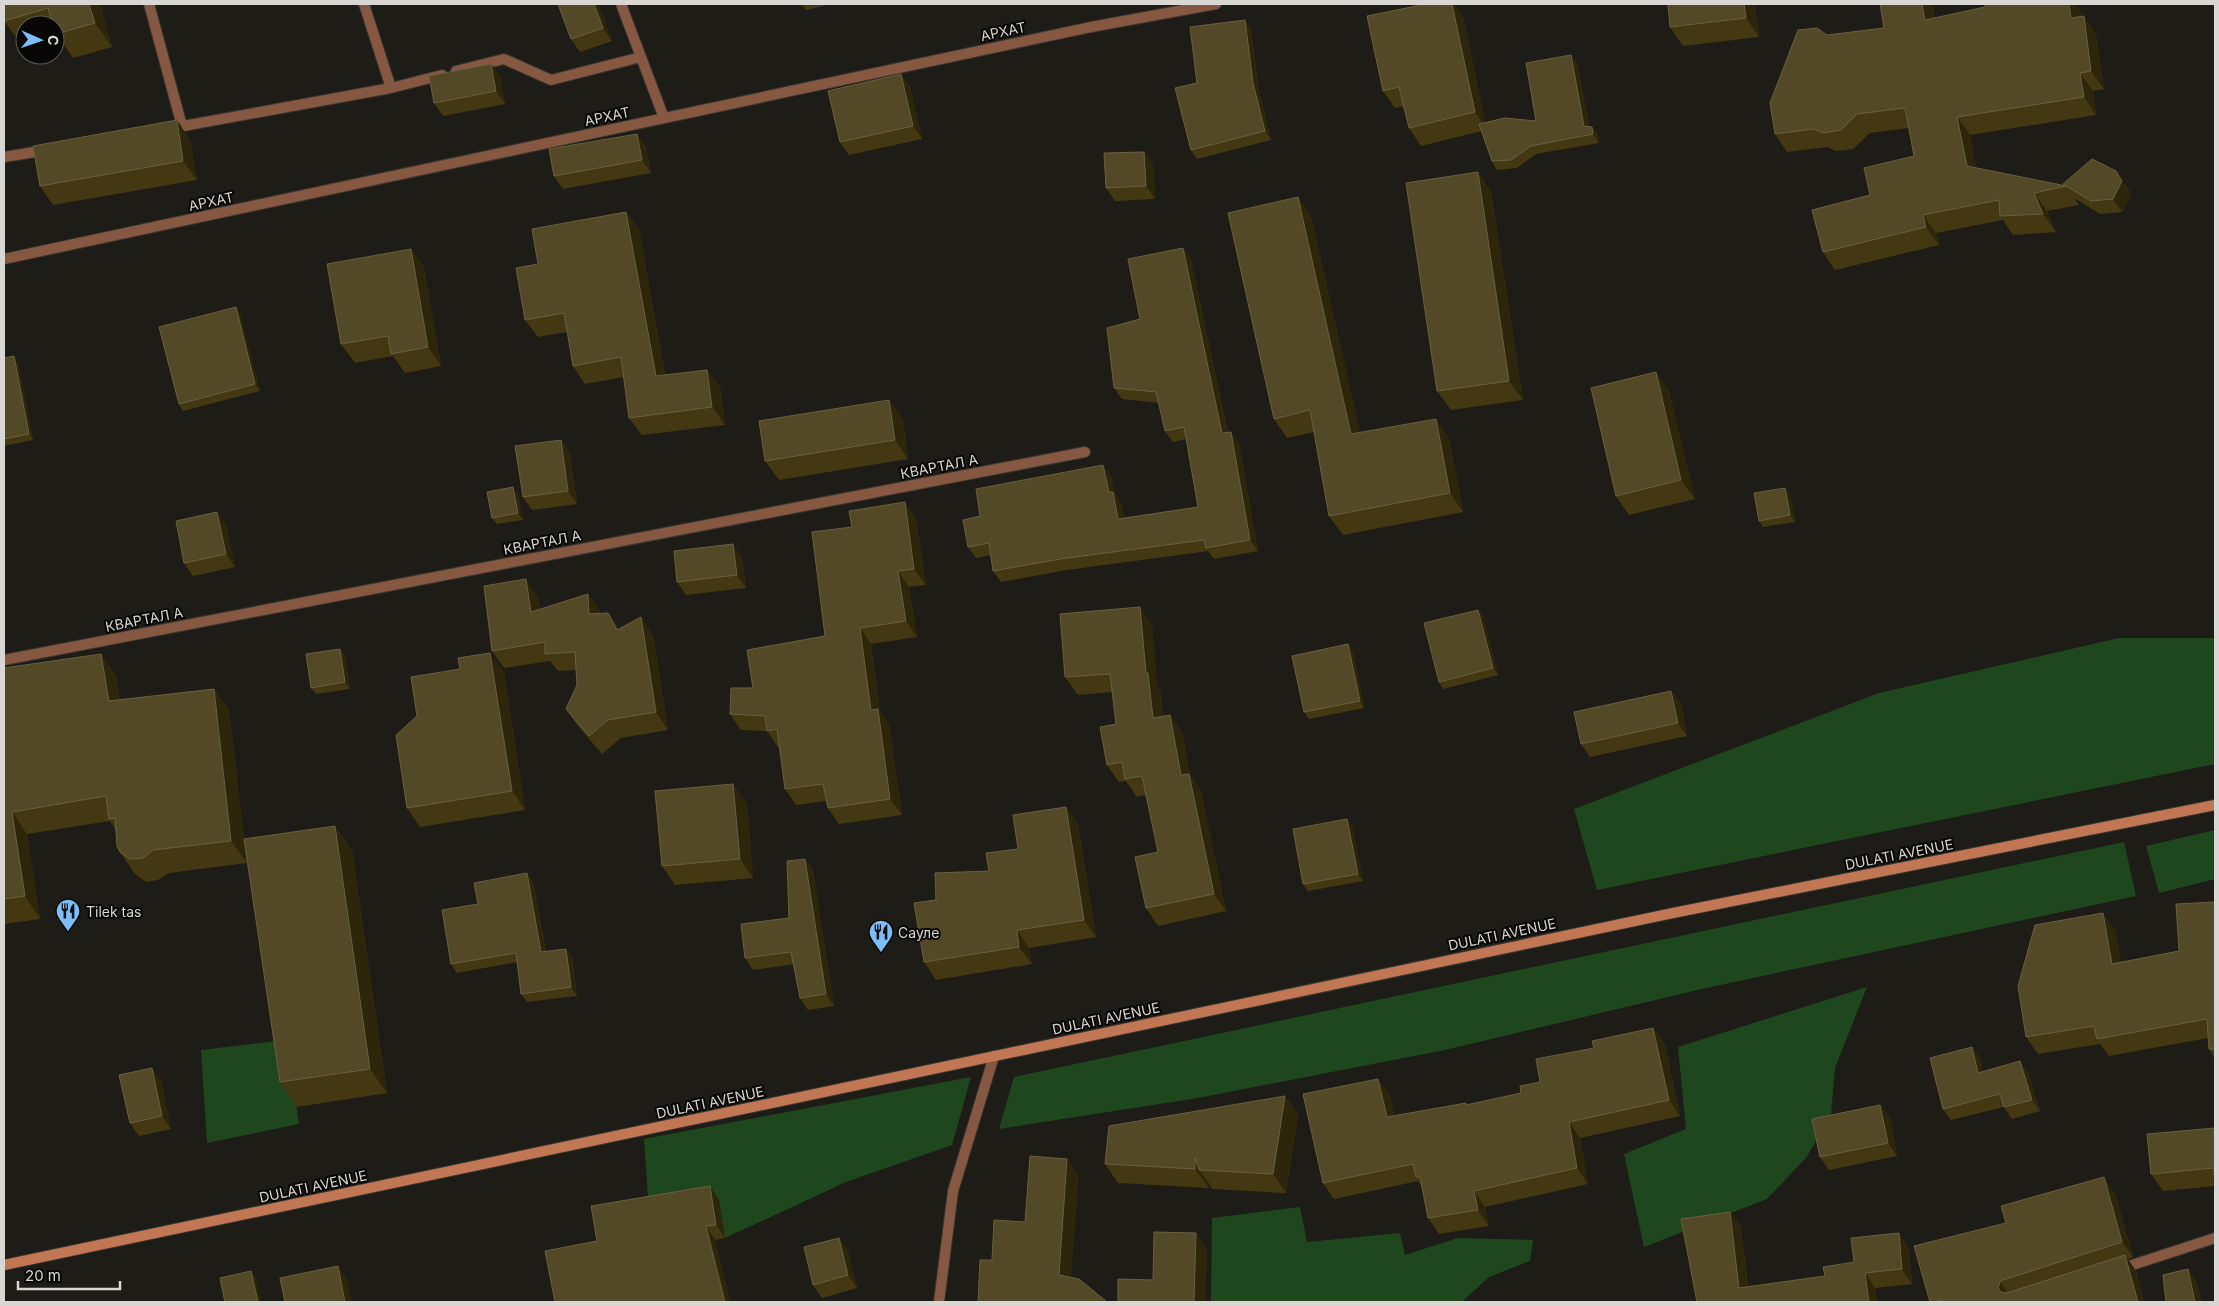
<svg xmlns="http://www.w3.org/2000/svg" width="2219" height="1306" font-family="Inter,sans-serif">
<rect width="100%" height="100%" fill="#1e1c17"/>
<path fill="#1f471e" d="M2119 638H2215V764L1597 890 1574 809 1879 693Z
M2215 830V879L2159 893 2146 846Z
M2124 842 2136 896 1706 988 1445 1050 1198 1098 999 1129 1014 1077Z
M1867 987 1835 1068 1831 1114 1806 1158 1767 1199 1644 1247 1624 1154 1686 1129 1678 1047Z
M287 1040 299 1124 207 1143 201 1050Z
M971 1077 952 1145 846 1182 725 1238 719 1200 649 1211 644 1139Z
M1300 1207 1307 1242 1400 1233 1405 1255 1458 1238 1533 1240 1530 1261 1489 1277 1462 1302H1211L1212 1218Z"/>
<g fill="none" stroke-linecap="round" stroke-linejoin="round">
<defs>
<path id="street" d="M149 4 182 126
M364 4 391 88
M621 4 664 118
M456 71 504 59 551 80 641 57
M167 129 391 88 442 75
M4 157 47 150
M4 259 1091 27 1216 4
M4 660 1085 452
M2120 1269 2215 1238
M939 1302 953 1191 994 1056"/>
<path id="secondary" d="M4 1265 1673 913 2215 805"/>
</defs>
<use href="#street" stroke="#383631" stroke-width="12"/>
<use href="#secondary" stroke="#383631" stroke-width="12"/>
<use href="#street" stroke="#865741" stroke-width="10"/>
<use href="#secondary" stroke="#c27754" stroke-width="10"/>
</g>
<path fill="#443812" d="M4 4H100L112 47 73 58 57 35H55V25H25V44L22 45 4 21Z
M558 4H598L612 41 580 52 571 39Z
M802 4H831L806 10Z
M1668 4H1755L1759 37 1683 46 1670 27Z
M1880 4H1932L1935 18 2080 10 2081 17 2096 35 2104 89 2093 91 2096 115 1970 135 1976 168 2064 186 2063 184H2125L2131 194 2122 212 2100 214 2074 198 2079 205 2047 211 2056 232 2013 235 2003 220 1936 233 1939 245 1835 270 1823 252 1870 195 1914 156 1909 128 1870 133 1853 149 1836 151 1827 147 1787 152 1775 134 1827 35 1884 28Z
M1463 16 1485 122 1536 121 1571 55 1577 63 1589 126 1592 127 1598 135 1599 143 1536 154 1517 168 1497 170 1492 161 1482 131 1421 146 1409 128 1404 106 1395 108 1383 91Z
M1251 29 1259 91 1271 140 1197 159 1191 150 1197 83Z
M500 76 505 104 443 116 434 103Z
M910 87 922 139 849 155 840 142Z
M177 120 190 140 197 180 53 205 40 186Z
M637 134 646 147 651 173 563 189 554 176Z
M1144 152 1153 165 1155 199 1115 201 1106 188Z
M1491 191 1523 400 1451 410 1437 391Z
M1298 197 1311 216 1360 433 1449 438 1463 512 1343 535 1329 516 1314 432 1287 438 1274 419Z
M626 212 639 229 665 375 707 370 720 387 725 425 642 435 629 418 624 377 585 384 573 366 567 332 538 337 525 320 538 264Z
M1183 248 1191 260 1228 433 1231 432 1239 443 1258 551 1214 559 1208 551 1067 570 1001 582 993 571 991 555 976 558 968 547 980 516 1111 476 1115 494 1121 503 1124 518 1198 507 1186 439 1173 442 1165 431 1159 403 1122 399 1114 388 1140 319Z
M411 249 424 268 441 366 405 373 393 356 355 363 341 344Z
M236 307 240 314 260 391 183 411 179 404Z
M4 358 18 363 33 440 4 446Z
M1669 391 1695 499 1629 515 1616 496Z
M889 400 903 419 908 459 779 480 765 461Z
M561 440 570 453 577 504 532 510 523 497Z
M518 494 523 520 497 524 492 518Z
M1790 494 1795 522 1763 527 1759 521Z
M217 512 226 525 235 567 193 576 184 563Z
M916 518 926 585 909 587 917 637 871 644 880 712 889 725 902 815 839 824 828 808 826 801 796 805 785 789 780 747H778L767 731 741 730 730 714 753 688 825 636Z
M742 557 746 588 686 595 677 582Z
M538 597 540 609 600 611V614L608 613 619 629 653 635 668 730 621 738 602 754 578 726 566 709 577 685 576 670 558 671 550 661 504 668 492 651Z
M1478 610 1483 616 1498 675 1443 689 1439 682Z
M1152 624 1157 687 1160 690 1163 716 1170 715 1182 732 1190 775 1201 791 1226 911 1158 926 1146 908 1158 852 1146 795 1137 797 1126 781 1119 782 1107 765 1116 724 1112 692 1078 695 1065 677Z
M1348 644 1353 651 1364 708 1309 719 1304 712Z
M340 649 345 656 350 689 316 694 311 688Z
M101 654 116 676 120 700 214 689 229 711 247 863 169 873 158 880 146 882 135 874 120 852 116 830 110 821 27 834 40 919 4 924V668Z
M504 672 525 810 420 827 407 808Z
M1671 691 1681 704 1687 736 1590 757 1581 744Z
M747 803 753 878 675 885 662 866Z
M1078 824 1096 937 1029 948 1032 964 936 980 924 962 936 900 989 871 1018 849Z
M1352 825 1363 881 1308 891 1303 884Z
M352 850 387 1093 297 1107 280 1082Z
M805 859 813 871 834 1006 808 1010 800 998 794 964 753 970 745 958 789 918Z
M533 881 546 952 572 957 577 996 527 1002 521 994 517 962 457 973 451 964 478 904Z
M2215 902V1058L2209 1049 2208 1038 2109 1056 2100 1044 2038 1054 2026 1037 2115 930 2121 962 2179 951Z
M1653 1028 1665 1044 1680 1116 1580 1138 1588 1184 1485 1207 1489 1226 1439 1234 1428 1218 1422 1187 1418 1181 1334 1199 1323 1183 1390 1095 1394 1116 1467 1105 1521 1093 1540 1082 1594 1048Z
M1972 1047 1980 1059 1983 1071 2028 1073 2040 1111 2012 1119 2004 1107 1951 1120 1943 1109Z
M161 1081 171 1129 139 1136 130 1123Z
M1285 1096 1298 1115 1286 1193 1212 1189 1209 1183V1188L1118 1183 1105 1164Z
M1880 1105 1890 1118 1897 1156 1829 1170 1820 1157Z
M2215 1128V1186L2163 1191 2151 1174Z
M710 1186 719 1200 725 1238 715 1240 597 1241Z
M2115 1193 2133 1257 2128 1259 2136 1271 2144 1302H1930L2006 1223Z
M1730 1212 1741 1227 1748 1287 1825 1276 1854 1262 1909 1248 1912 1284 1875 1288 1877 1302H1697Z
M839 1238 848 1251 857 1288 822 1298 813 1285Z"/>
<path fill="#2e260b" d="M89 4H100L112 47 95 23Z
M594 4H598L612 41 603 28Z
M1452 4H1454L1463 16 1487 130 1475 112Z
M1744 4H1755L1759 37 1746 18Z
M1922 4H1932L1938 38 1925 20Z
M2069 4H2076L2080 10 2084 37 2071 18Z
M2084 16 2096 35 2104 89 2091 71Z
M1245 20 1251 29 1259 91 1271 140 1265 131 1253 83Z
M1571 55 1577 63 1590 134 1584 126Z
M491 64 500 76 505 104 496 91Z
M2080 73 2093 91 2096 115 2084 97Z
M901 74 910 87 922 139 913 126Z
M1957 117 1970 135 1980 185 1967 166Z
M177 120 190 140 197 180 183 161Z
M1592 127 1598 135 1599 143 1593 134Z
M637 134 646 147 651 173 642 160Z
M1144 152 1153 165 1155 199 1146 186Z
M2116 171 2131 194 2122 212 2113 199Z
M1478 172 1491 191 1523 400 1509 381Z
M2034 193 2047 211 2056 232 2043 214Z
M1298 197 1311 216 1365 453 1351 434Z
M626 212 639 229 668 394 656 376Z
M1923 215 1936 233 1939 245 1926 227Z
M1183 248 1191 260 1230 445 1222 433Z
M411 249 424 268 441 366 428 347Z
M236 307 240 314 260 391 255 384Z
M14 356 18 363 33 440 29 434Z
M707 370 720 387 725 425 712 407Z
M1656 372 1669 391 1695 499 1681 480Z
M889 400 903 419 908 459 895 440Z
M1436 419 1449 438 1463 512 1450 493Z
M1231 432 1239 443 1258 551 1250 540Z
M561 440 570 453 577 504 568 491Z
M1103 465 1111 476 1115 494 1121 503 1126 530 1118 519 1109 492Z
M513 487 518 494 523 520 518 513Z
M1785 488 1790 494 1795 522 1790 515Z
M905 502 916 518 926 585 914 569Z
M217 512 226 525 235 567 226 554Z
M733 544 742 557 746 588 737 575Z
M898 571 909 587 917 637 906 621Z
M526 579 538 597 544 629 531 612Z
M588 594 600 611 601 632 589 614Z
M1140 607 1152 624 1157 687 1160 690 1165 735 1153 718 1146 673Z
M1478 610 1483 616 1498 675 1493 668Z
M608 613 620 631 617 630Z
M641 617 653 635 668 730 656 712Z
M860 628 871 644 880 712 889 725 902 815 890 799 871 710Z
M1348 644 1353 651 1364 708 1360 701Z
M340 649 345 656 350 689 345 682Z
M490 653 504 672 525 810 512 791Z
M101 654 116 676 124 724 109 701Z
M214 689 229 711 247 863 231 841Z
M1671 691 1681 704 1687 736 1678 723Z
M1170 715 1182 732 1190 775 1201 791 1226 911 1214 894 1181 775Z
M733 784 747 803 753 878 740 859Z
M1066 807 1078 824 1096 937 1084 920Z
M12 812 27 834 40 919 25 896Z
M1347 819 1352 825 1363 881 1358 874Z
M335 826 352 850 387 1093 370 1069Z
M805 859 813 871 834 1006 826 994Z
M527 873 533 881 547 960 541 952Z
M2103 913 2115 930 2125 981 2112 964Z
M1017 930 1029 948 1032 964 1019 947Z
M566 949 572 957 577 996 571 987Z
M1653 1028 1665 1044 1680 1116 1669 1100Z
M1972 1047 1980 1059 1986 1084 1978 1073Z
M2020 1061 2028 1073 2040 1111 2032 1100Z
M152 1068 161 1081 171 1129 162 1116Z
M1378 1079 1390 1095 1398 1133 1387 1117Z
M1285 1096 1298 1115 1286 1193 1273 1174Z
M1880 1105 1890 1118 1897 1156 1888 1143Z
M1569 1122 1580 1138 1588 1184 1577 1168Z
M1195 1158 1199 1170 1209 1183V1188L1195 1169Z
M1067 1159 1079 1175 1070 1292 1059 1275Z
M2104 1177 2115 1193 2133 1257 2122 1242Z
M710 1186 719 1200 725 1238 716 1225Z
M1474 1191 1485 1207 1489 1226 1478 1210Z
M1730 1212 1741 1227 1749 1302 1739 1288Z
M706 1226 715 1240 731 1302H725Z
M1196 1233 1207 1250 1206 1302H1194Z
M1899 1233 1909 1248 1912 1284 1902 1269Z
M839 1238 848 1251 857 1288 848 1275Z
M2125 1255 2136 1271 2144 1302H2138Z
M338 1266 347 1279 352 1302H345Z
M2188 1269 2197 1282 2202 1302H2195Z
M251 1271 256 1278 261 1302H258Z
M1865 1273 1875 1288 1877 1302H1869Z
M2000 1282 2011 1298 2008 1302 1998 1288Z"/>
<path fill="#544926" stroke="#695f41" d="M4 4H89L95 23 56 34 55 25H53L48 8 4 21Z
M558 4H594L603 28 571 39Z
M1426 4H1452L1475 112 1409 128 1399 87 1383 91 1367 16Z
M1668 4H1744L1746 18 1670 27Z
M1880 4H1922L1925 20 1985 7V4H2069L2071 18 2084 16 2091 71 2080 73 2084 97 1957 117 1967 166 2066 186 2034 193 2043 214 2000 216 1999 200 1923 215 1926 227 1823 252 1812 210 1870 195 1864 168 1914 156 1905 108 1857 114 1841 130 1823 133 1814 129 1775 134 1770 103 1798 30 1817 28 1827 35 1884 28Z
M1245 20 1253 83 1265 131 1191 150 1175 88 1197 83 1190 27Z
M1571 55 1584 126 1592 127 1593 134 1531 146 1511 160 1492 161 1479 124 1505 118 1536 121 1526 63Z
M491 64 496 91 434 103 429 76Z
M901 74 913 126 840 142 828 91Z
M177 120 183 161 40 186 33 146Z
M637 134 642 160 554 176 549 149Z
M1144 152 1146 186 1106 188 1104 153Z
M2092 159 2116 171 2122 181 2113 199 2091 201 2063 184Z
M1478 172 1509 381 1437 391 1406 183Z
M1298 197 1351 434 1436 419 1450 493 1329 516 1310 410 1274 419 1228 213Z
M626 212 656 376 707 370 712 407 629 418 621 357 573 366 564 313 525 320 516 268 538 264 532 229Z
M1183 248 1222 433 1231 432 1250 540 1206 548 1204 540 1060 559 993 571 989 543 968 547 963 520 980 516 976 489 1103 465 1109 492H1113L1118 519 1198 507 1184 427 1165 431 1156 392 1114 388 1107 328 1140 319 1128 259Z
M411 249 428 347 391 354 388 336 341 344 327 264Z
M236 307 255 384 179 404 159 327Z
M14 356 29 434 4 439V358Z
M1656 372 1681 480 1616 496 1591 388Z
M889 400 895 440 765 461 759 421Z
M561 440 568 491 523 497 515 446Z
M513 487 518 513 492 518 487 492Z
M1785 488 1790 515 1759 521 1754 493Z
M905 502 914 569 898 571 906 621 860 628 871 710 878 709 890 799 828 808 823 784 785 789 777 729 767 731 765 716 730 714 731 688H753L747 650 825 636 812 532 852 527 849 511Z
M217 512 226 554 184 563 176 521Z
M733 544 737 575 677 582 674 551Z
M526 579 531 612 588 594 589 614 608 613 617 630 641 617 656 712 608 720 589 736 566 709 577 685 575 652 545 654V642L492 651 484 586Z
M1140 607 1146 673H1148L1153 718 1170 715 1181 775 1189 774 1214 894 1146 908 1135 857 1158 852 1142 776 1125 779 1122 762 1107 765 1100 727 1116 724 1110 674 1065 677 1060 614Z
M1478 610 1493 668 1439 682 1424 623Z
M1348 644 1360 701 1304 712 1292 656Z
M340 649 345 682 311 688 306 654Z
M490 653 512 791 407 808 396 735 417 716 411 677 460 669 458 658Z
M101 654 109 701 214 689 231 841 153 850 143 858 130 859 120 852 117 846 115 818 109 819 106 796 12 812 25 896 4 899V668Z
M1671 691 1678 723 1581 744 1574 712Z
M733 784 740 859 662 866 655 791Z
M1066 807 1084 920 1017 930 1019 947 924 962 914 903 936 900 935 873 989 871 986 853 1018 849 1013 815Z
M1347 819 1358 874 1303 884 1293 829Z
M335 826 370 1069 280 1082 244 839Z
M805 859 826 994 800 998 791 952 745 958 741 924 789 918 787 861Z
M527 873 541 952 566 949 571 987 521 994 516 953 451 964 442 910 478 904 474 883Z
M2215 902V1049H2209L2207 1019 2097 1039 2094 1026 2026 1037 2018 986 2035 925 2103 913 2112 964 2179 951 2176 904Z
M1653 1028 1669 1100 1569 1122 1577 1168 1474 1191 1478 1210 1428 1218 1420 1177H1416L1413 1164 1323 1183 1303 1094 1378 1079 1387 1117 1466 1103V1105L1521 1093 1520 1086 1540 1082 1536 1059 1594 1048 1592 1041Z
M1972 1047 1978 1073 2020 1061 2032 1100 2004 1107 2000 1094 1943 1109 1930 1058Z
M152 1068 162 1116 130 1123 119 1075Z
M1285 1096 1273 1174 1199 1170 1195 1158V1169L1105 1164 1109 1126Z
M1880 1105 1888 1143 1820 1157 1812 1119Z
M2215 1128V1188L2214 1168 2151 1174 2147 1134Z
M1030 1156 1067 1159 1059 1275 1079 1279 1107 1302H978L980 1260H992L994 1220 1025 1222Z
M2104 1177 2122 1242 2003 1280 2000 1282 1998 1288 2001 1292 2007 1293 2125 1255 2138 1302H1943L1942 1300 1934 1302H1930L1914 1246 2006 1223 2001 1206Z
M710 1186 716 1225 706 1226 725 1302H555L545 1251 597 1241 591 1206Z
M1730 1212 1739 1288 1825 1276 1823 1267 1854 1262 1851 1238 1899 1233 1902 1269 1865 1273 1869 1302H1697L1681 1219Z
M1154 1232 1196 1233 1194 1302H1118V1279L1153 1280Z
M839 1238 848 1275 813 1285 804 1247Z
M338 1266 345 1302H285L280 1278Z
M2188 1269 2195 1302H2166L2163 1275Z
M251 1271 258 1302H225L220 1278Z"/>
<defs>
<symbol id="restaurant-pin" viewBox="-11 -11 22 30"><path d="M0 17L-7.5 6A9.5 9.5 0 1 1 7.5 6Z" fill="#7dbef9" stroke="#080705"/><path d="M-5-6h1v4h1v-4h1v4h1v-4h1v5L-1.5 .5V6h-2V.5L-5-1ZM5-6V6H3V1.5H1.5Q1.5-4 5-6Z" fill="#111"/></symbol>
</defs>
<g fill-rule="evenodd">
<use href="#restaurant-pin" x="54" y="897" width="28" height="38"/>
<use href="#restaurant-pin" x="867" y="918" width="28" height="38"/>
</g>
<g text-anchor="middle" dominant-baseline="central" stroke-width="4" stroke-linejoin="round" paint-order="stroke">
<g font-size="14" fill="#d8d7d3" stroke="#080705">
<text transform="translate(1003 31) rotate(-12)">АРХАТ</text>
<text transform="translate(607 116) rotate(-12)">АРХАТ</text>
<text transform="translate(211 201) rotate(-12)">АРХАТ</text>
<text transform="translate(939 466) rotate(-11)">КВАРТАЛ А</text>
<text transform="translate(542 542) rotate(-11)">КВАРТАЛ А</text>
<text transform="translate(144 619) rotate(-11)">КВАРТАЛ А</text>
<text transform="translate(1899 854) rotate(-11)">DULATI AVENUE</text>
<text transform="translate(1502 934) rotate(-12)">DULATI AVENUE</text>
<text transform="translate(1106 1018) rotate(-12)">DULATI AVENUE</text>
<text transform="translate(710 1102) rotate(-12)">DULATI AVENUE</text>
<text transform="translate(313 1186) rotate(-12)">DULATI AVENUE</text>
</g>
<g font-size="14" fill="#d8d7d3" stroke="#080705" text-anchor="start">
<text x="86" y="911">Tilek tas</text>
<text x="898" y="932">Сауле</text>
</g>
</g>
<rect width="2219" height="1306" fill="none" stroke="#d8d7d3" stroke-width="10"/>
<g transform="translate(40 40) rotate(92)"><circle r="24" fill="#080705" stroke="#5b5a57"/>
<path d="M0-4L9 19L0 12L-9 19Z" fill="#7dbef9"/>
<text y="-8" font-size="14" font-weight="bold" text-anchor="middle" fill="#d8d7d3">С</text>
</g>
<path d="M18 1281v8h102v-8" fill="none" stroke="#d8d7d3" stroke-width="2.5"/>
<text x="25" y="1281" font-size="15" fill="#d8d7d3" stroke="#080705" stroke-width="4" paint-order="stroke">20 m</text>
</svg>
